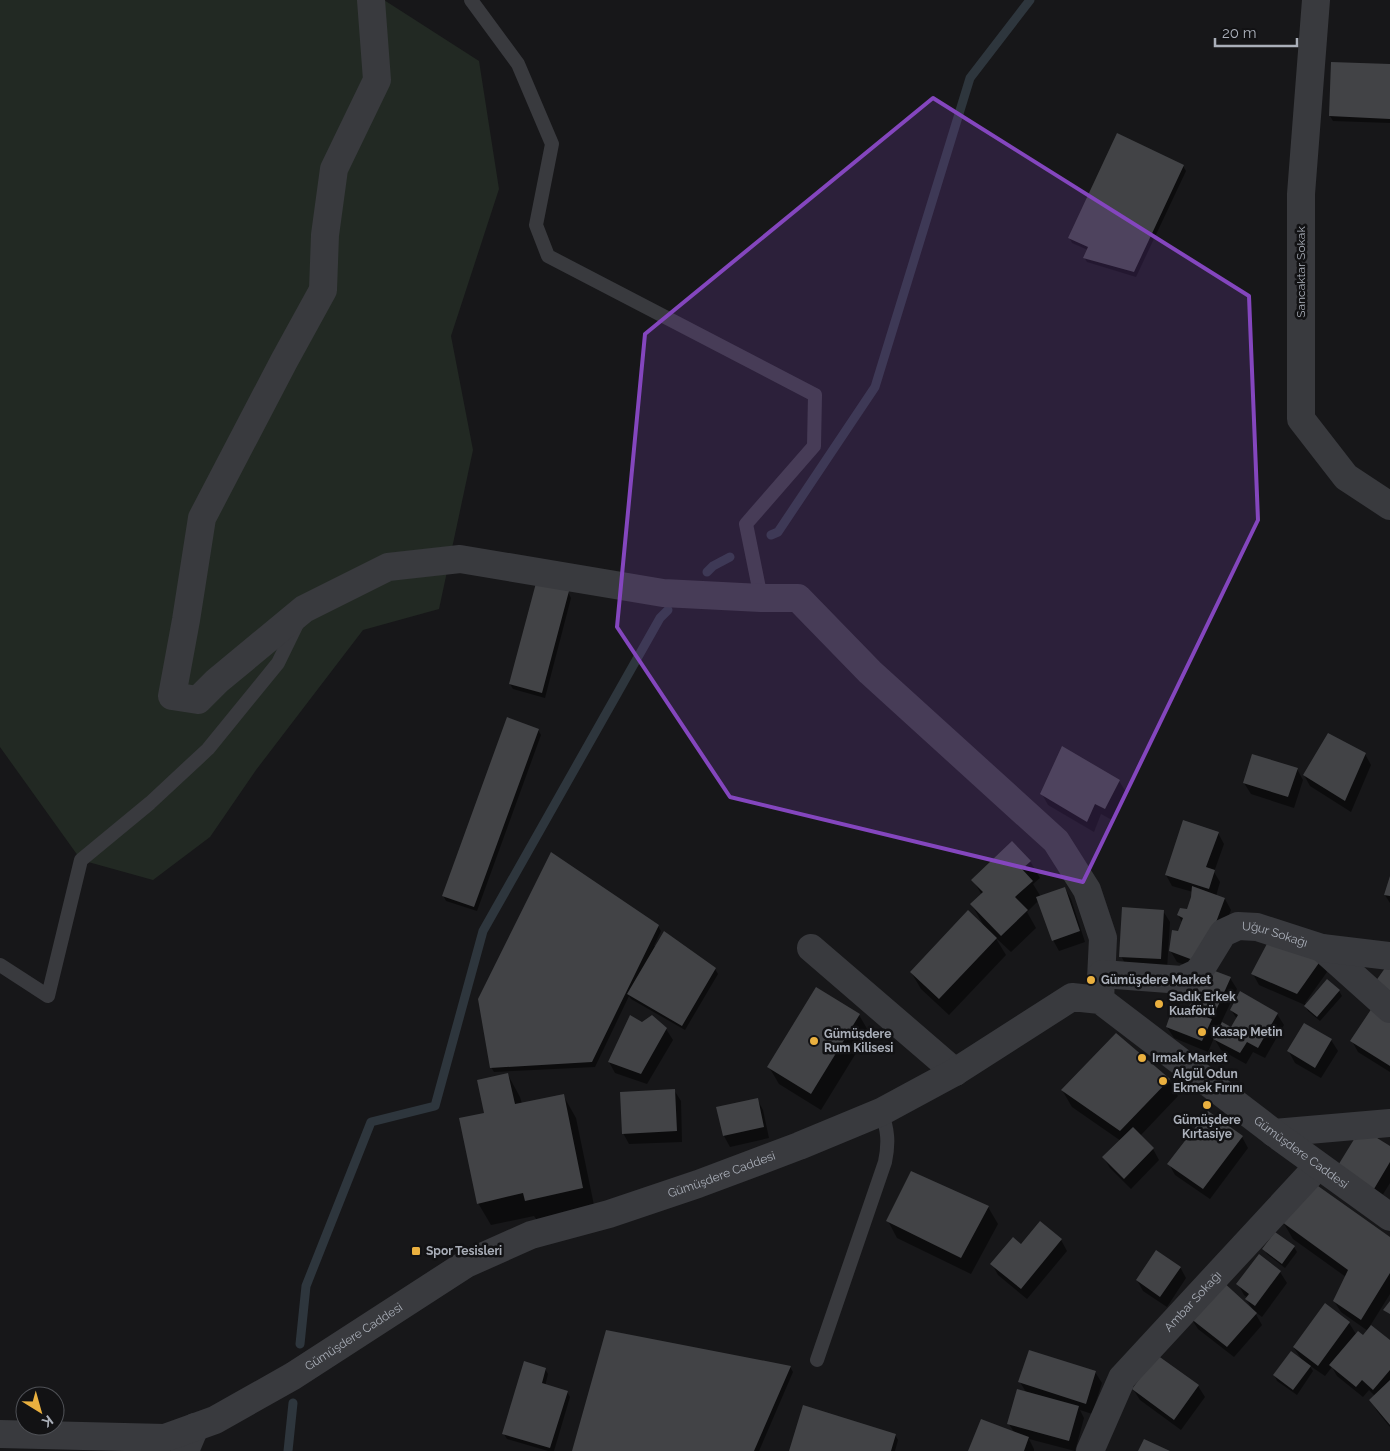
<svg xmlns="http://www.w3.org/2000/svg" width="1390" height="1451" font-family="Raleway,sans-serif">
<rect width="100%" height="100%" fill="#171719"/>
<path fill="#222923" d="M0 0H384L479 61 499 189 451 336 473 450 439 609 363 630 256 770 210 837 153 880 81 860 0 747Z"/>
<path fill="#0007" fill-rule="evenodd" d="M1390 65V123L1333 121 1330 116Z
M1183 166 1186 171 1136 277 1087 262 1084 257 1088 250 1072 243 1069 237Z
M537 584 568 592 571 598 545 698 513 689 510 684Z
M538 730 541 735 477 911 446 901 443 895Z
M1365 754 1371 765 1351 812 1310 786 1304 775Z
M1297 769 1303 780 1294 808 1251 794 1244 783Z
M1119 781 1126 792 1112 820 1101 814 1094 832 1048 805 1042 794Z
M1218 833 1224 844 1214 872 1220 882 1216 896 1225 899 1231 910 1208 970 1230 978 1237 989 1221 1023 1232 1029 1237 1019 1231 1010 1277 1014 1284 1025 1265 1058 1253 1052 1246 1064 1221 1050 1214 1038 1208 1052 1174 1038 1167 1027 1193 1015 1190 1009 1206 973 1177 962 1170 950 1183 923 1178 915 1188 910 1193 892 1172 886 1166 875ZM1214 1026 1220 1028 1218 1032Z
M1030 861 1040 878 1033 884 1041 897 1065 888 1071 899 1085 942 1059 951 1053 940 1039 900 1027 912 1036 928 1011 952 995 937 1006 955 949 1015 921 989 911 972 984 926 972 905 982 895 973 880Z
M1390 879V903L1385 895Z
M1163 911 1170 922 1167 969 1127 967 1121 956Z
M658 926 661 931 654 946 715 969 718 974 685 1030 631 999 629 996 595 1067 494 1072 491 1067Z
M1320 961 1327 972 1305 1003 1306 1004 1339 991 1342 996 1320 1021 1308 1011 1305 1005 1259 985 1253 974Z
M859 1015 869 1032 821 1110 779 1084 769 1067Z
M1390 1018V1072L1358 1052 1352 1041Z
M642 1024 666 1029 673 1040 647 1084 615 1073 609 1062Z
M1331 1040 1338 1051 1321 1078 1295 1063 1289 1052Z
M508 1075 520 1097 522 1104 563 1095 576 1118 595 1210 539 1223 534 1216 491 1225 478 1203Z
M1169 1080 1178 1096 1140 1136 1153 1149 1159 1160 1131 1189 1110 1168 1104 1158 1121 1141 1072 1107 1062 1090Z
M674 1090 681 1101 682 1142 629 1144 623 1133Z
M757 1099 763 1110 769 1138 730 1147 724 1136 718 1108Z
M1242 1137 1248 1148 1210 1199 1175 1175 1169 1164Z
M1390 1147V1183L1380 1199 1345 1178Z
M988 1207 998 1224 971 1274 897 1238 888 1221Z
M1283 1222 1390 1239V1294L1370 1326 1390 1342V1427L1377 1411 1371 1400 1375 1396 1369 1390 1363 1397 1337 1376 1332 1367 1325 1376 1309 1365 1313 1371 1297 1395 1277 1381 1275 1376 1302 1360 1294 1348 1349 1323 1356 1334 1363 1337 1368 1331 1341 1312 1334 1301 1346 1277 1293 1239Z
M1061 1240 1067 1251 1027 1299 998 1275 992 1264 1021 1245Z
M1294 1247 1297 1252 1285 1268 1267 1254 1264 1249Z
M1259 1256 1280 1272 1287 1283 1262 1317 1254 1311 1262 1325 1234 1357 1198 1329 1191 1318 1253 1310 1246 1299 1248 1298 1244 1295 1238 1284Z
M1180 1267 1186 1278 1167 1307 1143 1291 1137 1280Z
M1157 1356 1198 1386 1205 1397 1181 1430 1140 1400 1133 1389Z
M790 1367 793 1372 759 1451H573Z
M545 1369 548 1374 545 1386 567 1392 570 1397 554 1451H548L507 1439 504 1434Z
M1095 1372 1102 1383 1092 1414 1080 1410 1084 1418 1075 1451 1029 1439 1034 1449V1451H970L1014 1432 1009 1424 1026 1392 1020 1382Z
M895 1435 898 1440 895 1451H790Z"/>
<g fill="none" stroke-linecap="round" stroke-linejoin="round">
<path stroke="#2e363d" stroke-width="9" d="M771 535 778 532 875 387 970 78 1030 0
M707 572 713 566 730 557
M300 1344 306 1286 371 1122 435 1106 483 931 660 618 668 610
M288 1451 293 1403"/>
</g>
<path fill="#424346" d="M1331 62 1390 64V119L1329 116Z
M1117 133 1184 165 1134 272 1083 258 1088 247 1068 238Z
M536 583 569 591 542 693 509 684Z
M507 717 539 729 474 907 442 896Z
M1328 733 1366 753 1345 801 1303 775Z
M1062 746 1120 780 1105 809 1095 804 1087 822 1040 794Z
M1252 754 1298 768 1288 797 1243 783Z
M1183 820 1219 832 1206 867 1215 870 1209 889 1165 875Z
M1012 841 1031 861 1022 869 1033 881 1015 897 1028 910 1001 936 970 904 983 892 971 880Z
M551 852 659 925 592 1062 490 1068 478 999Z
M1390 876V896L1384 895Z
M1192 886 1225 898 1201 963 1169 951 1172 930 1178 931 1183 918 1177 915 1180 908 1187 909 1191 897Z
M1065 887 1080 931 1052 941 1036 897Z
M1122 907 1164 910 1161 959 1119 957Z
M968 910 997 938 939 999 910 972Z
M664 931 716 968 682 1026 627 994Z
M1270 938 1321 960 1297 994 1251 974Z
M1390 961V1001L1373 985Z
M1207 968 1231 977 1213 1017 1188 1009Z
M1327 979 1340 990 1317 1017 1304 1006Z
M816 987 860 1014 811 1094 767 1067Z
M1240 991 1278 1013 1258 1048 1247 1042 1240 1053 1213 1039 1222 1022 1231 1027 1238 1015 1230 1010Z
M1374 1005 1390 1017V1066L1350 1041Z
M1173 1007 1212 1019 1202 1041 1166 1027Z
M630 1015 642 1022 652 1015 667 1028 641 1074 608 1062Z
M1304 1023 1332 1039 1315 1068 1287 1051Z
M1116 1033 1170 1079 1120 1131 1061 1090Z
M508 1073 515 1104 564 1094 583 1188 525 1201 523 1193 477 1204 459 1118 484 1113 477 1080Z
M675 1089 677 1131 622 1134 620 1092Z
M758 1098 764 1127 723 1136 716 1107Z
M1208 1111 1243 1136 1203 1189 1167 1164Z
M1133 1127 1154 1148 1124 1179 1102 1157Z
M1361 1128 1390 1146V1162L1374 1189 1337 1167Z
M911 1171 989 1206 961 1258 886 1221Z
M1311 1181 1390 1237V1273L1361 1320 1333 1301 1348 1270 1282 1222Z
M1040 1221 1062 1239 1021 1289 990 1264 1013 1237 1021 1244Z
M1275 1232 1295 1246 1282 1264 1262 1249Z
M1156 1250 1181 1267 1160 1297 1136 1280Z
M1259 1254 1281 1271 1255 1306 1245 1299 1249 1294 1236 1284Z
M1221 1280 1257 1313 1227 1347 1190 1318Z
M1390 1301V1314L1383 1310Z
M1325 1303 1350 1322 1318 1366 1293 1347Z
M1371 1325 1390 1340V1370L1373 1390 1362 1380 1356 1387 1329 1365 1358 1331 1363 1335Z
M606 1330 791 1366 754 1451H572Z
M1029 1350 1096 1371 1086 1404 1018 1382Z
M1291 1351 1311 1366 1293 1390 1273 1375Z
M1157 1355 1199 1385 1174 1420 1132 1389Z
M524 1361 546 1368 542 1383 568 1391 550 1448 502 1434Z
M1390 1380V1425L1369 1400Z
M1017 1389 1079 1406 1069 1441 1007 1424Z
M803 1405 896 1434 891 1451H789Z
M981 1419 1029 1437 1024 1451H968Z
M1144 1439 1170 1451H1138Z"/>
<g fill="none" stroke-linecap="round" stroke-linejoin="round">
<path stroke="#393a3e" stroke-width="14" d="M471 0 518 64 552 144 536 225 548 256 815 395 814 446 746 524 761 598
M0 965 48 996 81 860 150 803 208 749 278 663 298 622
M817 1360 885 1162C889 1143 888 1129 881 1112"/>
<g stroke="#393a3e" stroke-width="28">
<path d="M371 0 377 80 334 169 325 235 323 290 284 361 202 518 186 620 172 696 198 700 217 681 304 609 388 567 460 559 663 593 761 598H798L870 672 1056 841 1087 890 1103 938 1100 1000"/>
<path d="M1316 0 1301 194V419L1346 477 1390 506"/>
<path d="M811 948 955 1072"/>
<path d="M1322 948 1390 1009"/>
<path id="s1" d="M1102 974 1182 980 1197 973 1204 964 1223 933 1238 926 1257 927 1322 948 1390 956"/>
<path d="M1274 1133 1390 1123"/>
<path d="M185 1451 195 1427"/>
<path id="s2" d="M1090 1451 1122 1378 1318 1166"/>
</g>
<path stroke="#393a3e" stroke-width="28" id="s3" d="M0 1434 165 1438 215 1420 293 1376 466 1264 531 1235 609 1214 698 1184 799 1146 881 1112 955 1072 1072 997 1100 1000 1274 1133 1390 1217"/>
</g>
<path fill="#8446be" fill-opacity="0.2" stroke="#8446be" stroke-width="4" stroke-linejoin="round" d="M933 98 1249 296 1258 520 1083 882 730 797 617 627 645 334Z"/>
<g fill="#eab03f" stroke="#121214" stroke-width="2">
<circle cx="1091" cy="980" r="5"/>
<circle cx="1159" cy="1004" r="5"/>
<circle cx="1202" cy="1032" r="5"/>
<circle cx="814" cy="1041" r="5"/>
<circle cx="1142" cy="1058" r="5"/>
<circle cx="1163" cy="1081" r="5"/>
<circle cx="1207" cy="1105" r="5"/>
<rect x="411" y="1246" width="10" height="10" rx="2.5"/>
</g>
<g text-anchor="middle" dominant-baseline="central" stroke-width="5" stroke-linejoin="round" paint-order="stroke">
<g font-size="12" fill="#aaafb9" stroke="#121214">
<text transform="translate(1301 272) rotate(-90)">Sancaktar Sokak</text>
<text stroke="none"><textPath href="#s1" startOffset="199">Uğur Sokağı</textPath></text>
<text stroke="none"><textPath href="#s3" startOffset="1460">Gümüşdere Caddesi</textPath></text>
<text stroke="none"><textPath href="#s3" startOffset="785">Gümüşdere Caddesi</textPath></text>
<text stroke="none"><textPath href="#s2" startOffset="184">Ambar Sokağı</textPath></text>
<text stroke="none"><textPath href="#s3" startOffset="380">Gümüşdere Caddesi</textPath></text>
</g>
<g font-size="12" font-weight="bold" fill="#aaafb9" stroke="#121214" text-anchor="start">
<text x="1101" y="980">Gümüşdere Market</text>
<text x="1169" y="997">Sadık Erkek<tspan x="1169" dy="14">Kuaförü</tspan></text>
<text x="1212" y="1032">Kasap Metin</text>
<text x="824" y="1034">Gümüşdere<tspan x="824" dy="14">Rum Kilisesi</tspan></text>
<text x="1152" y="1058">Irmak Market</text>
<text x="1173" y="1074">Algül Odun<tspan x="1173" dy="14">Ekmek Fırını</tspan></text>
<text x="1207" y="1120" text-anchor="middle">Gümüşdere<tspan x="1207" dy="14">Kırtasiye</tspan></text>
<text x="426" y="1251">Spor Tesisleri</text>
</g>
</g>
<g transform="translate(40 1411) rotate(143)"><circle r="24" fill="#121214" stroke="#4f5156"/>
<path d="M0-4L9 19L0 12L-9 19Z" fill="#eab03f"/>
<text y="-8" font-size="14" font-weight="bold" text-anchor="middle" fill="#aaafb9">K</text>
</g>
<path d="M1215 38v8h82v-8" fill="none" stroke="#aaafb9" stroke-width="2.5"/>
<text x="1222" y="38" font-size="15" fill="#aaafb9" stroke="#121214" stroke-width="4" paint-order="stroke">20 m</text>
</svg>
